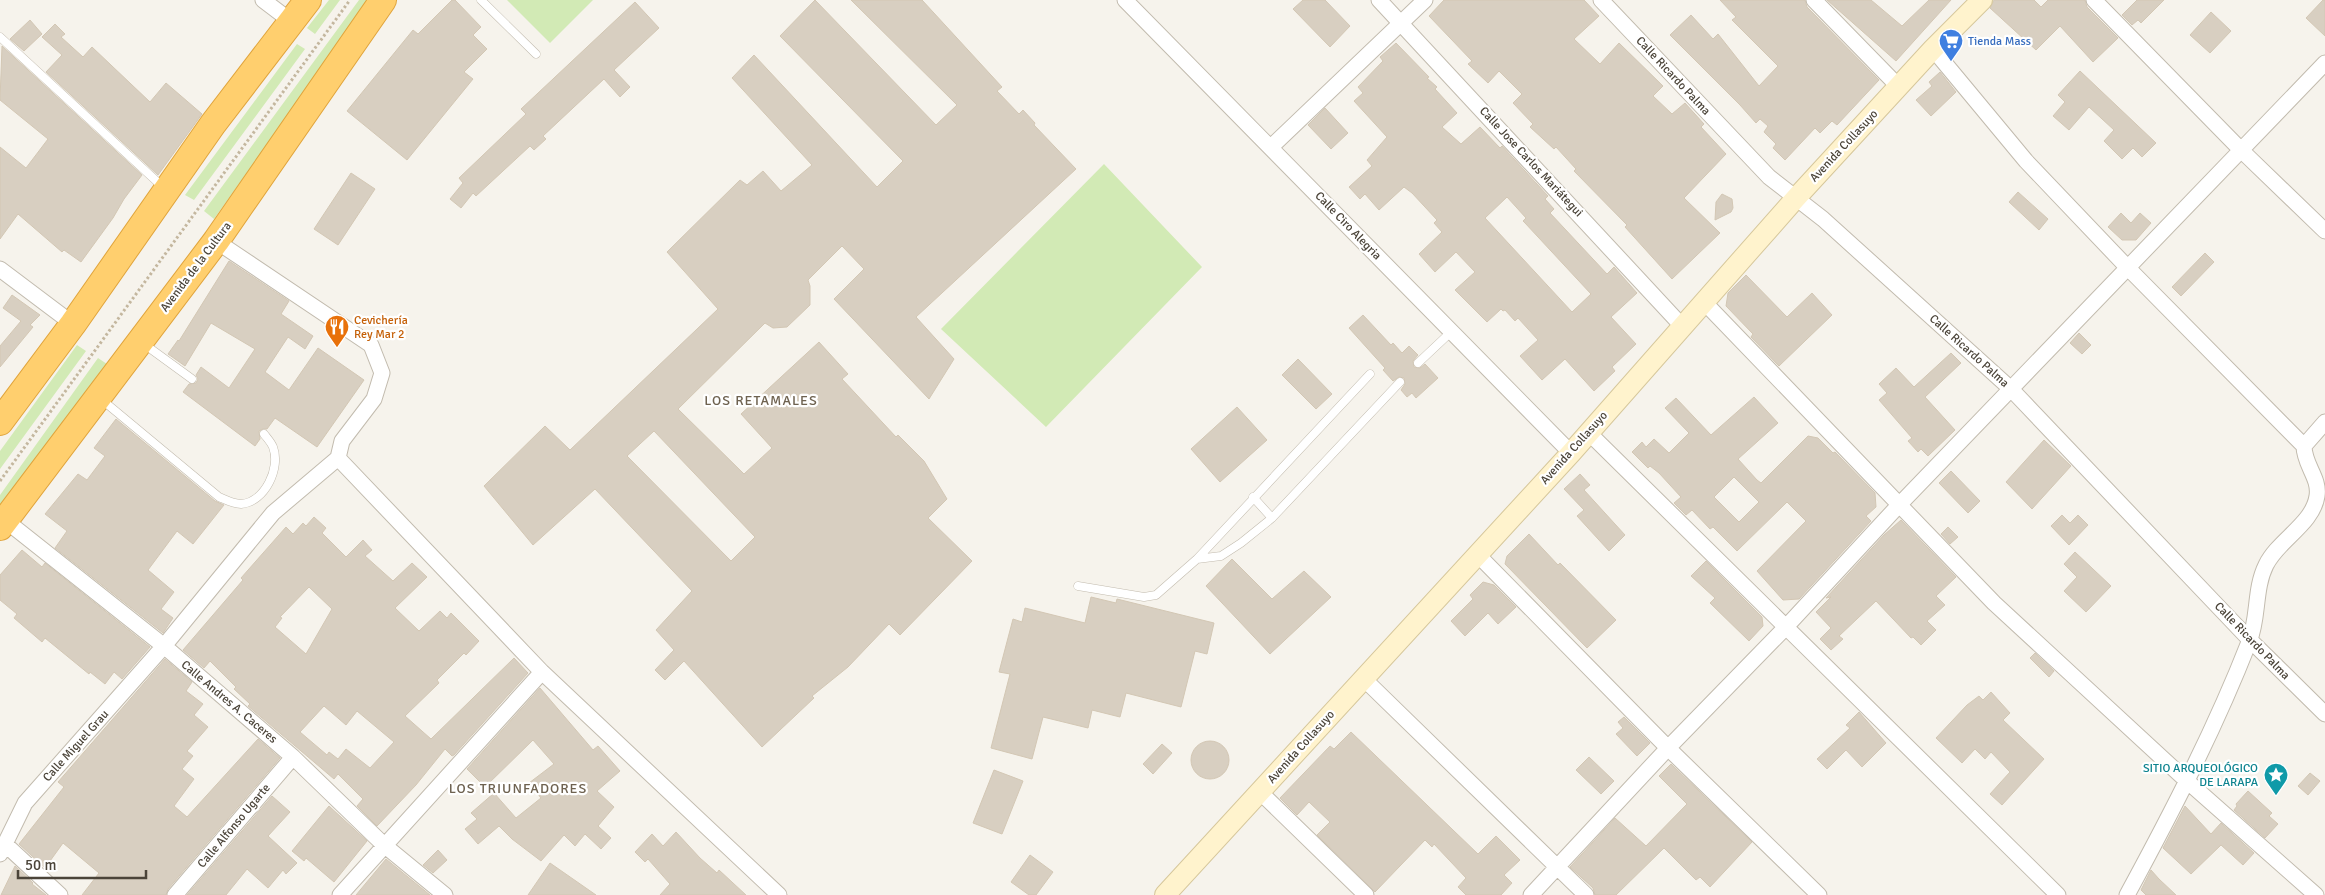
<svg xmlns="http://www.w3.org/2000/svg" width="2325" height="895" font-family="Signika,sans-serif">
<rect width="100%" height="100%" fill="#f6f3ec"/>
<path fill="#d2eab5" d="M329 0H340L315 34 307 28Z
M359 0H370L214 219 204 211Z
M507 0H593L550 43Z
M297 44 305 49 194 200 185 195Z
M1104 164 1202 267 1046 427 941 329Z
M77 345 86 351 0 469V451Z
M98 358 107 364 0 511V495Z"/>
<path fill="#d8cfc1" stroke="#d3c7b4" fill-rule="evenodd" d="M452 0H455L481 27 473 35 487 49 464 72 473 79 407 160 347 111 413 30 418 34Z
M815 0 936 125 957 105 851 0H922L1002 87 997 91 1019 114 1023 110 1035 123 1034 125 1076 169 916 317 954 359 929 399 834 299 864 269 842 246 808 280 810 286V305L787 327 773 328 765 323 678 409 744 474 772 448 741 414 819 342 848 374 842 379 896 437 898 435 924 461 947 499 928 518 972 561 900 635 889 624 848 667 812 696 814 698 762 747 684 661 665 680 655 670 674 650 656 630 692 591 595 489 533 545 484 486 545 426 570 450 718 309 667 252 740 180 747 185 763 171 781 191 812 165 732 78 754 55 877 187 903 161 780 36ZM654 431 755 537 731 561 627 456Z
M1303 0H1325L1350 26 1330 47 1293 9Z
M1444 0H1584L1599 16 1574 39 1600 64 1619 43 1663 86 1653 96 1672 114 1685 103 1704 124 1701 127 1726 154 1684 198 1720 233 1672 279 1625 227 1627 225 1574 171 1576 169 1556 147 1554 149 1530 127 1533 124 1513 103 1522 94 1499 71 1488 83 1468 64 1472 61 1429 16Z
M1720 0H1805L1807 7 1879 80 1837 125 1832 121 1820 133 1815 128 1785 160 1773 148 1776 144 1764 132 1768 126 1760 119 1756 123 1740 105 1670 35 1691 15 1713 39 1718 34 1759 86 1778 66 1732 20 1736 17Z
M1827 0H1871L1902 26 1929 0H1951L1896 61Z
M1994 0H2034L2041 7 2048 0H2085L2087 7 2118 38 2093 62 2060 26 2036 50 1990 8Z
M2137 0H2164L2141 23 2138 20 2132 25 2122 15Z
M2323 0H2325V36L2306 18Z
M635 2 659 28 614 70 630 87 620 97 604 79 543 136 546 139 534 150 530 146 476 196 473 193 461 208 450 199 463 183 459 178 526 114 521 109Z
M2211 12 2231 31 2210 53 2190 35Z
M30 20 42 34 24 51 10 39Z
M55 24 65 34 61 37 83 57 92 47 150 102 166 83 202 114 158 175 46 72 62 55 42 37Z
M1396 43 1429 77 1427 78 1437 87 1435 89 1457 113 1442 127 1461 144 1480 127 1500 148 1502 146 1548 196 1545 199 1554 209 1550 213 1607 274 1614 267 1637 293 1611 317 1636 344 1612 367 1615 371 1594 391 1565 359 1542 380 1520 356 1538 340 1518 318 1515 321 1505 310 1503 311 1501 309 1487 322 1455 290 1475 272 1456 252 1435 272 1419 254 1442 232 1434 223 1437 220 1412 193 1404 187 1379 210 1365 194 1360 199 1349 187 1372 166 1367 160 1387 137 1354 101 1363 93 1358 87 1383 61 1380 57ZM1507 197 1526 218 1523 221 1525 223 1591 294 1572 312 1485 218Z
M2 46 142 175 124 199 113 218 81 262 64 250 62 252 18 214 0 239V147L26 168 48 139 0 100Z
M2080 71 2156 143 2142 157 2133 148 2122 159 2104 141 2114 130 2089 107 2069 130 2053 116 2065 102 2058 95Z
M1940 72 1956 92 1931 116 1916 100 1932 86 1929 82Z
M1325 108 1348 133 1331 149 1308 125Z
M351 173 375 189 338 245 314 229Z
M2018 192 2048 219 2039 230 2009 202Z
M1722 194 1732 199 1733 208 1731 212 1715 220 1716 202Z
M2121 213 2131 223 2140 213 2151 223 2136 240H2122L2108 227Z
M2205 253 2214 262 2181 296 2172 287Z
M229 261 289 301 281 314 313 336 305 349 288 337 265 372 289 390 318 348 364 380 317 447 275 418 267 429H263L259 431 260 439 255 446 183 392 189 384 196 383 198 379 196 375 201 367 229 388 255 349 211 323 185 366 168 354 178 340 179 341Z
M1746 275 1787 317 1812 293 1832 315 1779 366 1751 337 1753 334 1726 306 1728 293Z
M12 295 40 315 30 325 33 327 0 367V346L21 321 3 308Z
M1363 315 1391 345 1393 343 1402 353 1409 346 1418 355 1413 361 1414 367 1420 368 1425 364 1438 378 1416 398 1412 393 1407 397 1401 390 1405 384 1404 378 1399 377 1393 381 1383 370 1385 368 1349 328Z
M2079 333 2091 345 2082 354 2070 343Z
M1951 353 1961 363 1925 397 1955 430 1928 456 1921 449 1918 452 1908 441 1912 438 1879 400 1887 393 1879 384 1896 368 1914 387Z
M1298 359 1332 394 1316 409 1282 375Z
M1754 397 1778 423 1738 459 1757 480 1761 483 1808 436 1818 438 1833 453 1835 452 1875 493 1876 507 1866 516 1871 521 1799 599 1783 600 1757 571 1806 521 1787 502 1737 551 1713 527 1710 529 1692 510 1686 515 1674 503 1681 497 1659 473 1650 466 1648 468 1632 452 1642 442 1646 447 1654 439 1669 453 1689 433 1665 408 1676 398 1711 435ZM1734 477 1759 502 1739 522 1714 497Z
M1237 407 1267 440 1220 482 1191 449Z
M116 419 215 501 224 505 193 544 177 531 148 570 174 592 161 609 173 618 163 633 55 548 67 531 45 514 78 474 87 480 105 456 94 448Z
M2044 440 2071 466 2032 509 2006 482Z
M1951 471 1980 501 1968 513 1939 483Z
M1580 474 1590 485 1584 490 1625 535 1609 551 1577 516 1584 510 1564 489Z
M2062 515 2070 523 2078 515 2088 525 2069 545 2051 526Z
M314 517 326 528 322 533 346 557 363 540 372 550 365 556 393 581 412 563 427 577 395 608 419 631 440 611 447 618 451 613 479 641 466 655 464 653 437 680 439 683 405 716 431 739 514 658 528 673 454 755 452 756 445 749 416 785 377 826 357 806 363 799 338 774 334 779 248 706 250 704 234 689 236 687 210 661 204 668 183 650 243 580 241 578 286 527 293 534 303 523 306 526ZM309 587 332 609 306 654 275 627 282 618 280 617ZM324 706 346 725 357 711 394 742 370 768 346 749 338 759 329 752 327 755 300 732Z
M1901 520 1956 577 1936 596 1945 605 1927 621 1936 630 1921 645 1913 637 1911 638 1876 601 1839 636 1843 639 1831 650 1820 639 1831 628 1816 612 1831 597 1826 598 1884 535Z
M1948 527 1958 537 1950 544 1941 534Z
M1529 534 1558 565 1560 563 1616 620 1587 648 1505 564 1507 556Z
M22 550 42 567 45 563 150 647 122 679 114 672 105 684 90 672 89 674 45 638 42 642 14 618 17 614 0 600V575Z
M2075 552 2111 586 2086 612 2064 591 2077 577 2064 564Z
M1232 559 1272 599 1304 571 1331 597 1270 654 1206 586Z
M1706 561 1762 617 1763 626 1749 641 1710 603 1715 598 1691 576Z
M1483 582 1494 585 1516 607 1498 624 1488 613 1465 636 1451 621 1473 599 1470 595Z
M1091 597 1116 603 1117 599 1214 623 1207 654 1195 651 1181 707 1126 693 1120 717 1092 710 1088 728 1043 717 1032 759 991 748 1010 674 999 672 1013 619 1022 622 1025 608 1085 623Z
M2035 653 2054 671 2049 677 2030 658Z
M165 659 192 682 186 691 203 704 194 715 208 727 187 751 193 756 182 769 194 779 174 806 187 817 258 739 280 758 168 889 166 895H82L99 873 63 843 45 868 19 844 64 787 58 782Z
M540 688 593 750 598 746 620 771 597 791 614 807 598 826 611 838 601 849 585 834 575 846 564 835 541 861 512 839 499 826 478 844 465 829 477 819 471 813 494 793 516 818 541 798 529 783 554 764 533 740 485 787 467 769Z
M1991 692 2010 713 2003 720 2044 759 2002 805 1990 794 2010 772 1991 752 1985 759 1975 749 1962 763 1936 738 1967 705 1979 696 1983 700Z
M1859 712 1886 743 1862 767 1846 750 1827 769 1817 759 1850 728 1846 725Z
M1624 717 1650 743 1637 756 1616 734 1623 728 1618 722Z
M1351 732 1478 854 1496 836 1520 860 1504 875 1512 883 1501 895H1466L1458 887 1466 878 1434 844 1432 847 1425 840 1375 892 1317 835 1330 822 1309 802 1297 815 1280 798 1330 746 1334 749Z
M1191 760a19 19 0 1 1 38 0a19 19 0 1 1-38 0Z
M1162 744 1172 753 1153 774 1143 764Z
M1589 757 1614 781 1601 794 1576 770Z
M1671 764 1752 842 1710 887 1700 877 1696 880 1664 848 1616 895H1595L1593 888 1570 867 1615 818 1646 846 1687 804 1659 776Z
M994 770 1023 781 1002 834 973 823Z
M2310 773 2320 781 2308 795 2298 786Z
M2248 791 2272 813 2269 816 2278 824 2265 838 2234 810 2237 806 2236 804Z
M272 796 290 812 268 836 297 863 286 874 283 870 268 888 247 869 226 895H187Z
M329 806 367 841 334 882 306 858 304 861 292 851Z
M2185 806 2211 834 2221 823 2254 853 2243 865 2221 845 2191 874 2163 848Z
M676 832 700 858 717 873 719 870 746 895H660L670 884 648 859 645 862 635 852 652 834 663 846Z
M438 850 447 860 433 873 423 865Z
M1030 855 1053 872 1036 895H1029L1011 882Z
M386 859 430 895H356Z
M550 863 596 895H528Z
M15 866 33 883 32 884 46 895H1Z
M2151 870 2159 879 2176 895H2146L2141 890Z"/>
<g fill="none" stroke-linecap="round" stroke-linejoin="round">
<defs>
<path id="lane" d="M481 0 536 54
M0 37 164 188
M144 344 192 379
M1418 363 1451 332
M101 399 219 497C226 500 233 504 241 504 265 502 281 468 273 447 271 442 267 438 264 434
M1253 497 1272 518
M1197 559 1370 374
M1078 586 1144 597 1156 595 1197 559 1221 556 1241 543 1272 518 1400 382"/>
<path id="street" d="M263 0 292 22
M1125 0 1571 453
M1379 0 1682 326
M1601 0 1769 177 1823 219 2011 389 2250 640 2325 714
M1814 0 1899 87
M2094 0 2241 150 2325 231
M1933 49 2026 161 2127 267 2304 446
M1271 147 1425 0
M216 241 371 345 382 373 374 399 342 441 338 458 542 672 779 895
M0 269 73 324
M1705 303 1994 603 2187 781 2316 895
M1589 433 2058 895
M5 520 164 646 293 757 384 845 445 895
M1477 554 1668 748 1819 895
M1363 678 1586 895
M1260 792 1366 895
M5 844 60 895
M0 854 25 803 164 646 273 513 338 458
M175 895 293 757
M340 895 542 672
M1531 895 1668 748 1785 628 1899 505 2325 63
M2127 895C2171 814 2215 729 2249 642 2259 618 2254 589 2266 565 2278 540 2313 524 2317 496 2320 478 2304 465 2304 446L2325 422"/>
<path id="secondary" d="M1165 895 1571 453 1795 199 1933 49 1982 0"/>
<path id="highway" d="M0 422 73 324 213 124 308 0
M0 527 216 241 383 0"/>
</defs>
<use href="#lane" stroke="#c2bbae" stroke-width="9"/>
<use href="#street" stroke="#c2bbae" stroke-width="17"/>
<use href="#secondary" stroke="#d6c79b" stroke-width="22"/>
<use href="#highway" stroke="#e0a43c" stroke-width="28"/>
<path stroke="#c4b79f" stroke-width="3" stroke-dasharray="2.5 2.5" stroke-linecap="butt" d="M0 481 350 0"/>
<use href="#lane" stroke="#fff" stroke-width="8"/>
<use href="#street" stroke="#fff" stroke-width="15"/>
<use href="#secondary" stroke="#fff3cd" stroke-width="20"/>
<use href="#highway" stroke="#ffcf6e" stroke-width="26"/>
</g>
<defs>
<symbol id="supermarket-pin" viewBox="-11 -11 22 30"><path d="M0 17L-7.5 6A9.5 9.5 0 1 1 7.5 6Z" fill="#3f7fe0" stroke="#fff"/><path d="M-6-5.5h2.5l.6 2H6L4.5 2H-2.5L-4.4-4H-6ZM-1.5 3.2a1.3 1.3 0 1 0 .1 0ZM3 3.2a1.3 1.3 0 1 0 .1 0Z" fill="#fff"/></symbol>
<symbol id="restaurant-pin" viewBox="-11 -11 22 30"><path d="M0 17L-7.5 6A9.5 9.5 0 1 1 7.5 6Z" fill="#e8710a" stroke="#fff"/><path d="M-5-6h1v4h1v-4h1v4h1v-4h1v5L-1.5 .5V6h-2V.5L-5-1ZM5-6V6H3V1.5H1.5Q1.5-4 5-6Z" fill="#fff"/></symbol>
<symbol id="sight-pin" viewBox="-11 -11 22 30"><path d="M0 17L-7.5 6A9.5 9.5 0 1 1 7.5 6Z" fill="#0f9aa8" stroke="#fff"/><path d="M0-6L1.8-2.2L6-1.7L2.9 1.2L3.7 5.4L0 3.3L-3.7 5.4L-2.9 1.2L-6-1.7L-1.8-2.2Z" fill="#fff"/></symbol>
</defs>
<g fill-rule="evenodd">
<use href="#supermarket-pin" x="1937" y="27" width="28" height="38"/>
<use href="#restaurant-pin" x="323" y="313" width="28" height="38"/>
<use href="#sight-pin" x="2262" y="761" width="28" height="38"/>
</g>
<g text-anchor="middle" dominant-baseline="central" stroke-width="4.5" stroke-linejoin="round" paint-order="stroke">
<g font-size="12" fill="#366cbe" stroke="#fff" text-anchor="start">
<text x="1968" y="41">Tienda Mass</text>
</g>
<g font-size="12" fill="#4b4439" stroke="#fff">
<text transform="translate(1673 76) rotate(47)">Calle Ricardo Palma</text>
<text transform="translate(1844 146) rotate(-47)">Avenida Collasuyo</text>
<text transform="translate(1531 162) rotate(47)">Calle Jose Carlos Mariátegui</text>
<text transform="translate(1348 226) rotate(46)">Calle Ciro Alegria</text>
<text transform="translate(196 267) rotate(-53)">Avenida de la Cultura</text>
<text transform="translate(1969 351) rotate(42)">Calle Ricardo Palma</text>
<text transform="translate(1574 448) rotate(-48)">Avenida Collasuyo</text>
<text transform="translate(2252 641) rotate(46)">Calle Ricardo Palma</text>
<text transform="translate(229 702) rotate(40)">Calle Andres A. Caceres</text>
<text transform="translate(76 746) rotate(-48)">Calle Miguel Grau</text>
<text transform="translate(1301 747) rotate(-48)">Avenida Collasuyo</text>
<text transform="translate(234 826) rotate(-50)">Calle Alfonso Ugarte</text>
</g>
<g font-size="12" fill="#c56008" stroke="#fff" text-anchor="start">
<text x="354" y="320">Cevichería<tspan x="354" dy="14">Rey Mar 2</tspan></text>
</g>
<g font-size="12" fill="#0d838f" stroke="#fff" text-anchor="end">
<text x="2258" y="768">SITIO ARQUEOLÓGICO<tspan x="2258" dy="14">DE LARAPA</tspan></text>
</g>
<g font-size="14" letter-spacing="1" fill="#6e6250" stroke="#fff">
<text x="761" y="400">LOS RETAMALES</text>
<text x="518" y="788">LOS TRIUNFADORES</text>
</g>
</g>
<path d="M18 870v8h128v-8" fill="none" stroke="#4b4439" stroke-width="2.5"/>
<text x="25" y="870" font-size="15" fill="#4b4439" stroke="#ffffff" stroke-width="4" paint-order="stroke">50 m</text>
</svg>
